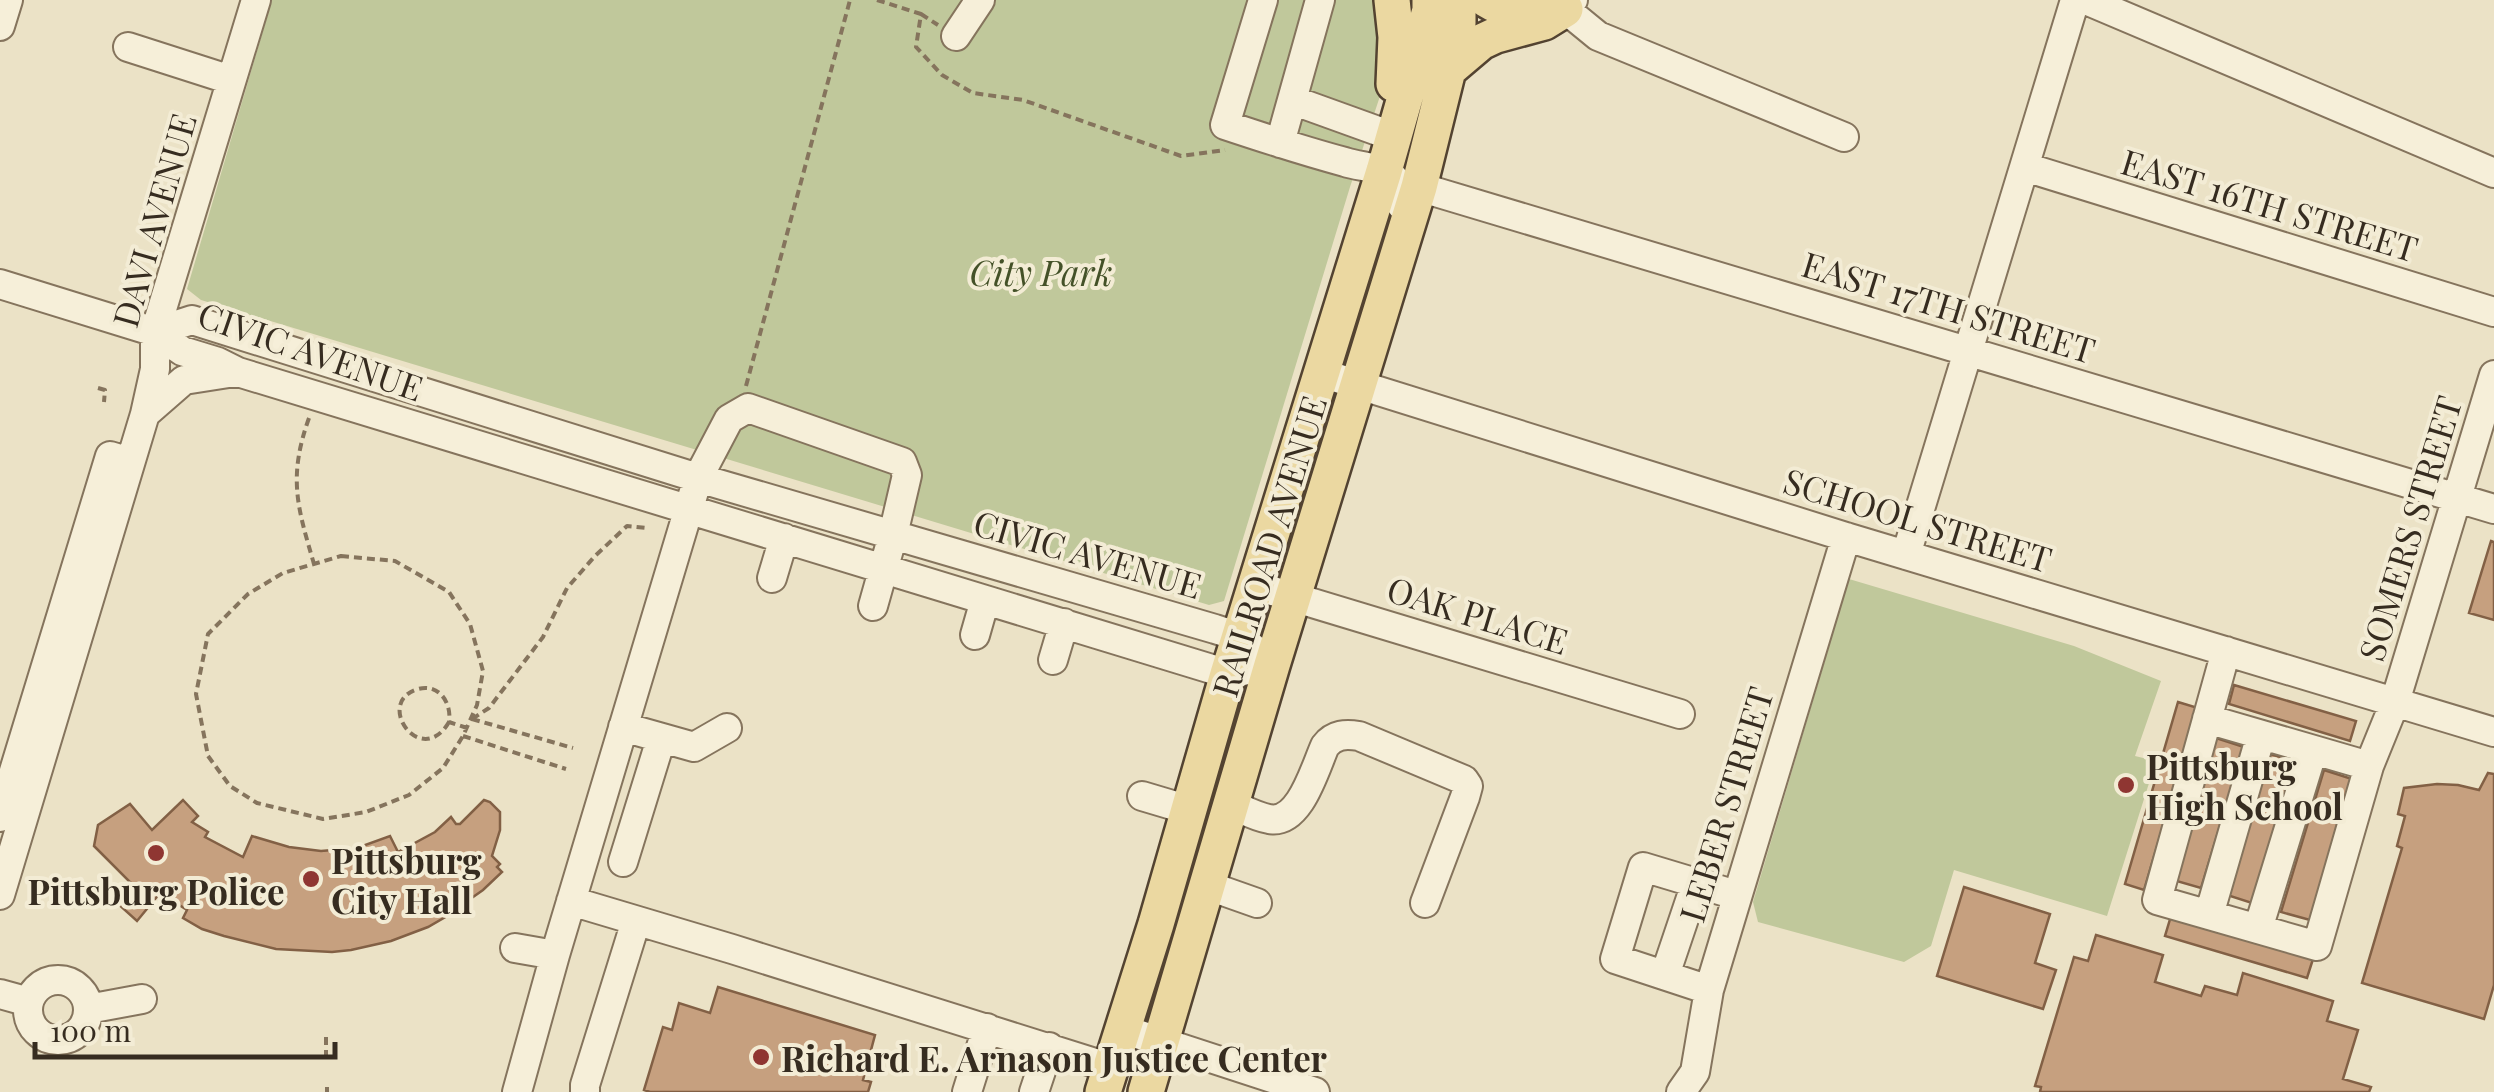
<svg xmlns="http://www.w3.org/2000/svg" width="2494" height="1092" font-family="'Playfair Display',serif">
<rect width="100%" height="100%" fill="#ebe2c6"/>
<path fill="#c0c89b" d="M272 0H1379L1382 90 1350 187 1224 601 1209 605 201 300 187 289Z
M1849 579 2074 646 2161 681 2135 756 2156 761 2107 916 1954 870 1931 946 1904 962 1758 922 1753 902Z"/>
<path fill="#c6a07f" stroke="#826045" stroke-width="2.5" d="M2491 541 2494 542V620L2469 613Z
M2234 685 2356 721 2350 741 2229 704Z
M2178 702 2198 708 2144 890 2125 884Z
M2216 738 2244 747 2201 888 2173 880Z
M2270 754 2298 762 2255 904 2227 895Z
M2324 770 2352 779 2310 920 2281 912Z
M2488 773 2494 774V985L2484 1019 2362 983 2402 848 2397 846 2405 816 2398 814 2404 788 2437 784 2458 785 2479 790Z
M183 800 198 816 192 822 208 832 205 837 243 857 252 836 289 847 321 851 357 848 390 836 398 852 435 832 451 817 456 824H460L484 800 490 802 500 812V830L492 856 500 864 497 867 502 872 483 890 456 909 452 902 442 908 447 916 428 927 391 941 351 950 332 952 276 949 224 936 202 929 183 918 187 910 160 893 137 921 117 903 133 885 94 846 98 825 130 804 152 830Z
M1964 887 2050 914 2035 963 2056 970 2043 1009 1937 976Z
M2171 916 2313 959 2307 978 2165 936Z
M2096 935 2163 955 2155 982 2201 996 2205 986 2237 995 2243 973 2333 1001 2327 1021 2358 1030 2343 1079 2371 1087 2369 1092H2040L2041 1087 2035 1086 2074 957 2088 961Z
M718 987 875 1035 863 1080 871 1082 868 1092H650L644 1090 663 1027 672 1030 679 1003 710 1013Z"/>
<g fill="none" stroke-linecap="round" stroke-linejoin="round">
<defs>
<path id="minor" d="M1263 0 1225 125C1264 138 1304 151 1345 162 1359 167 1378 166 1390 175 1405 185 1385 195 1410 213
M1573 0 1565 9 1598 36 1844 137
M2086 0 2494 173
M0 26 8 0
M956 36 980 0
M128 47 231 80
M1292 100 1389 135
M1280 143 1320 0
M2025 167 2494 312
M1419 187 2494 509
M0 284 155 332 182 351 218 362 238 372 1228 674 1272 665
M155 332 192 320 698 478 1215 629 1240 637 1255 650
M1321 373 1846 537 2494 732
M145 414 184 380 235 372
M1906 555 2075 0
M772 578 784 538
M1256 586 1680 714
M975 635 985 600
M2226 651 2157 900 2317 946 2369 766 2395 702 2494 375
M1053 660 1064 623
M2207 719 2369 766
M623 727 694 747 727 728
M1142 796 1189 810
M1230 804C1242 809 1256 817 1269 819 1300 825 1315 768 1325 746 1334 734 1346 734 1359 736L1464 780 1468 786 1465 797 1425 903
M0 817 110 456 130 462
M623 862 661 739
M1206 885 1257 903
M0 895 145 414 155 369V332L256 0
M571 901 732 949 1111 1068
M2209 915 2261 735
M2258 929 2313 750
M515 948 555 955
M1665 975 1696 883
M28 1010a30 30 0 1 1 60 0a30 30 0 1 1-60 0Z
M1709 990 1615 959 1643 867 1736 895
M0 994 29 1002
M88 1009 142 999
M1125 1030 1315 1092
M517 1092 555 955 698 478 729 419 748 408 902 462 907 475 893 535 873 606
M585 1092V1085L636 921
M967 1092 987 1028
M1034 1092 1049 1047
M1681 1092 1695 1072 1709 990 1846 537"/>
<path id="major" d="M1392 0 1396 37 1394 84
M1487 0C1506 12 1522 13 1544 11
M1448 70 1481 42 1496 35 1544 22 1565 9
M1103 1092 1156 924 1228 674 1384 171 1430 10V0
M1146 1092 1272 665 1419 187 1448 70 1458 23V0"/>
</defs>
<use href="#minor" stroke="#85745d" stroke-width="32"/>
<use href="#major" stroke="#534331" stroke-width="40"/>
<path stroke="#85745d" stroke-width="4" stroke-dasharray="8 5" stroke-linecap="butt" d="M877 0 921 14 916 47 942 75 973 93 1023 100 1181 156 1225 150
M921 14 938 25
M746 386 850 0
M98 388 105 390 104 402
M309 418C288 477 297 506 314 564
M341 556 395 561 449 592 470 624 483 671 477 705 463 736 443 768 409 795 366 812 323 819 257 803 230 786 208 756 196 694 208 634 248 594 283 573Z
M472 719 489 708 543 637 567 588 595 556 627 526 647 528
M472 719 573 748
M449 722C421 770 373 702 418 689 439 683 452 703 449 722L467 728
M463 736 566 769
M326 1037V1057
M327 1087V1092"/>
<use href="#minor" stroke="#f6efd9" stroke-width="28"/>
<use href="#major" stroke="#ebd8a1" stroke-width="35"/>
</g>
<g fill="#8f3632" stroke="#f3ecd5" stroke-width="4">
<circle cx="2126" cy="785" r="10"/>
<circle cx="156" cy="853" r="10"/>
<circle cx="311" cy="879" r="10"/>
<circle cx="761" cy="1057" r="10"/>
</g>
<g text-anchor="middle" dominant-baseline="central" stroke-width="8" stroke-linejoin="round" paint-order="stroke">
<g font-size="35" fill="#362c20" stroke="#f3ecd5">
<text transform="translate(2270 204) rotate(17)">EAST 16TH STREET</text>
<text transform="translate(153 220) rotate(-74)">DAVI AVENUE</text>
<text transform="translate(1949 306) rotate(17)">EAST 17TH STREET</text>
<text transform="translate(311 350) rotate(19)">CIVIC AVENUE</text>
<text transform="translate(1918 519) rotate(17)">SCHOOL STREET</text>
<text transform="translate(2409 528) rotate(-73)">SOMERS STREET</text>
<text transform="translate(1268 546) rotate(-73)">RAILROAD AVENUE</text>
<text transform="translate(1088 553) rotate(16)">CIVIC AVENUE</text>
<text transform="translate(1478 614) rotate(17)">OAK PLACE</text>
<text transform="translate(1725 804) rotate(-73)">LEBER STREET</text>
</g>
<g font-size="35" font-style="italic" fill="#445128" stroke="#f3ecd5">
<text x="1041" y="271">City Park</text>
</g>
<g font-size="35" font-weight="bold" fill="#362c20" stroke="#f3ecd5" text-anchor="start">
<text x="2146" y="765">Pittsburg<tspan x="2146" dy="40">High School</tspan></text>
<text x="331" y="859">Pittsburg<tspan x="331" dy="40">City Hall</tspan></text>
<text x="156" y="890" text-anchor="middle">Pittsburg Police</text>
<text x="781" y="1057">Richard E. Arnason Justice Center</text>
</g>
</g>
<path d="M35 1042v15h300v-15" fill="none" stroke="#362c20" stroke-width="5"/>
<text x="50" y="1042" font-size="30" fill="#362c20" stroke="#f3ecd5" stroke-width="8" paint-order="stroke">100 m</text>
</svg>
